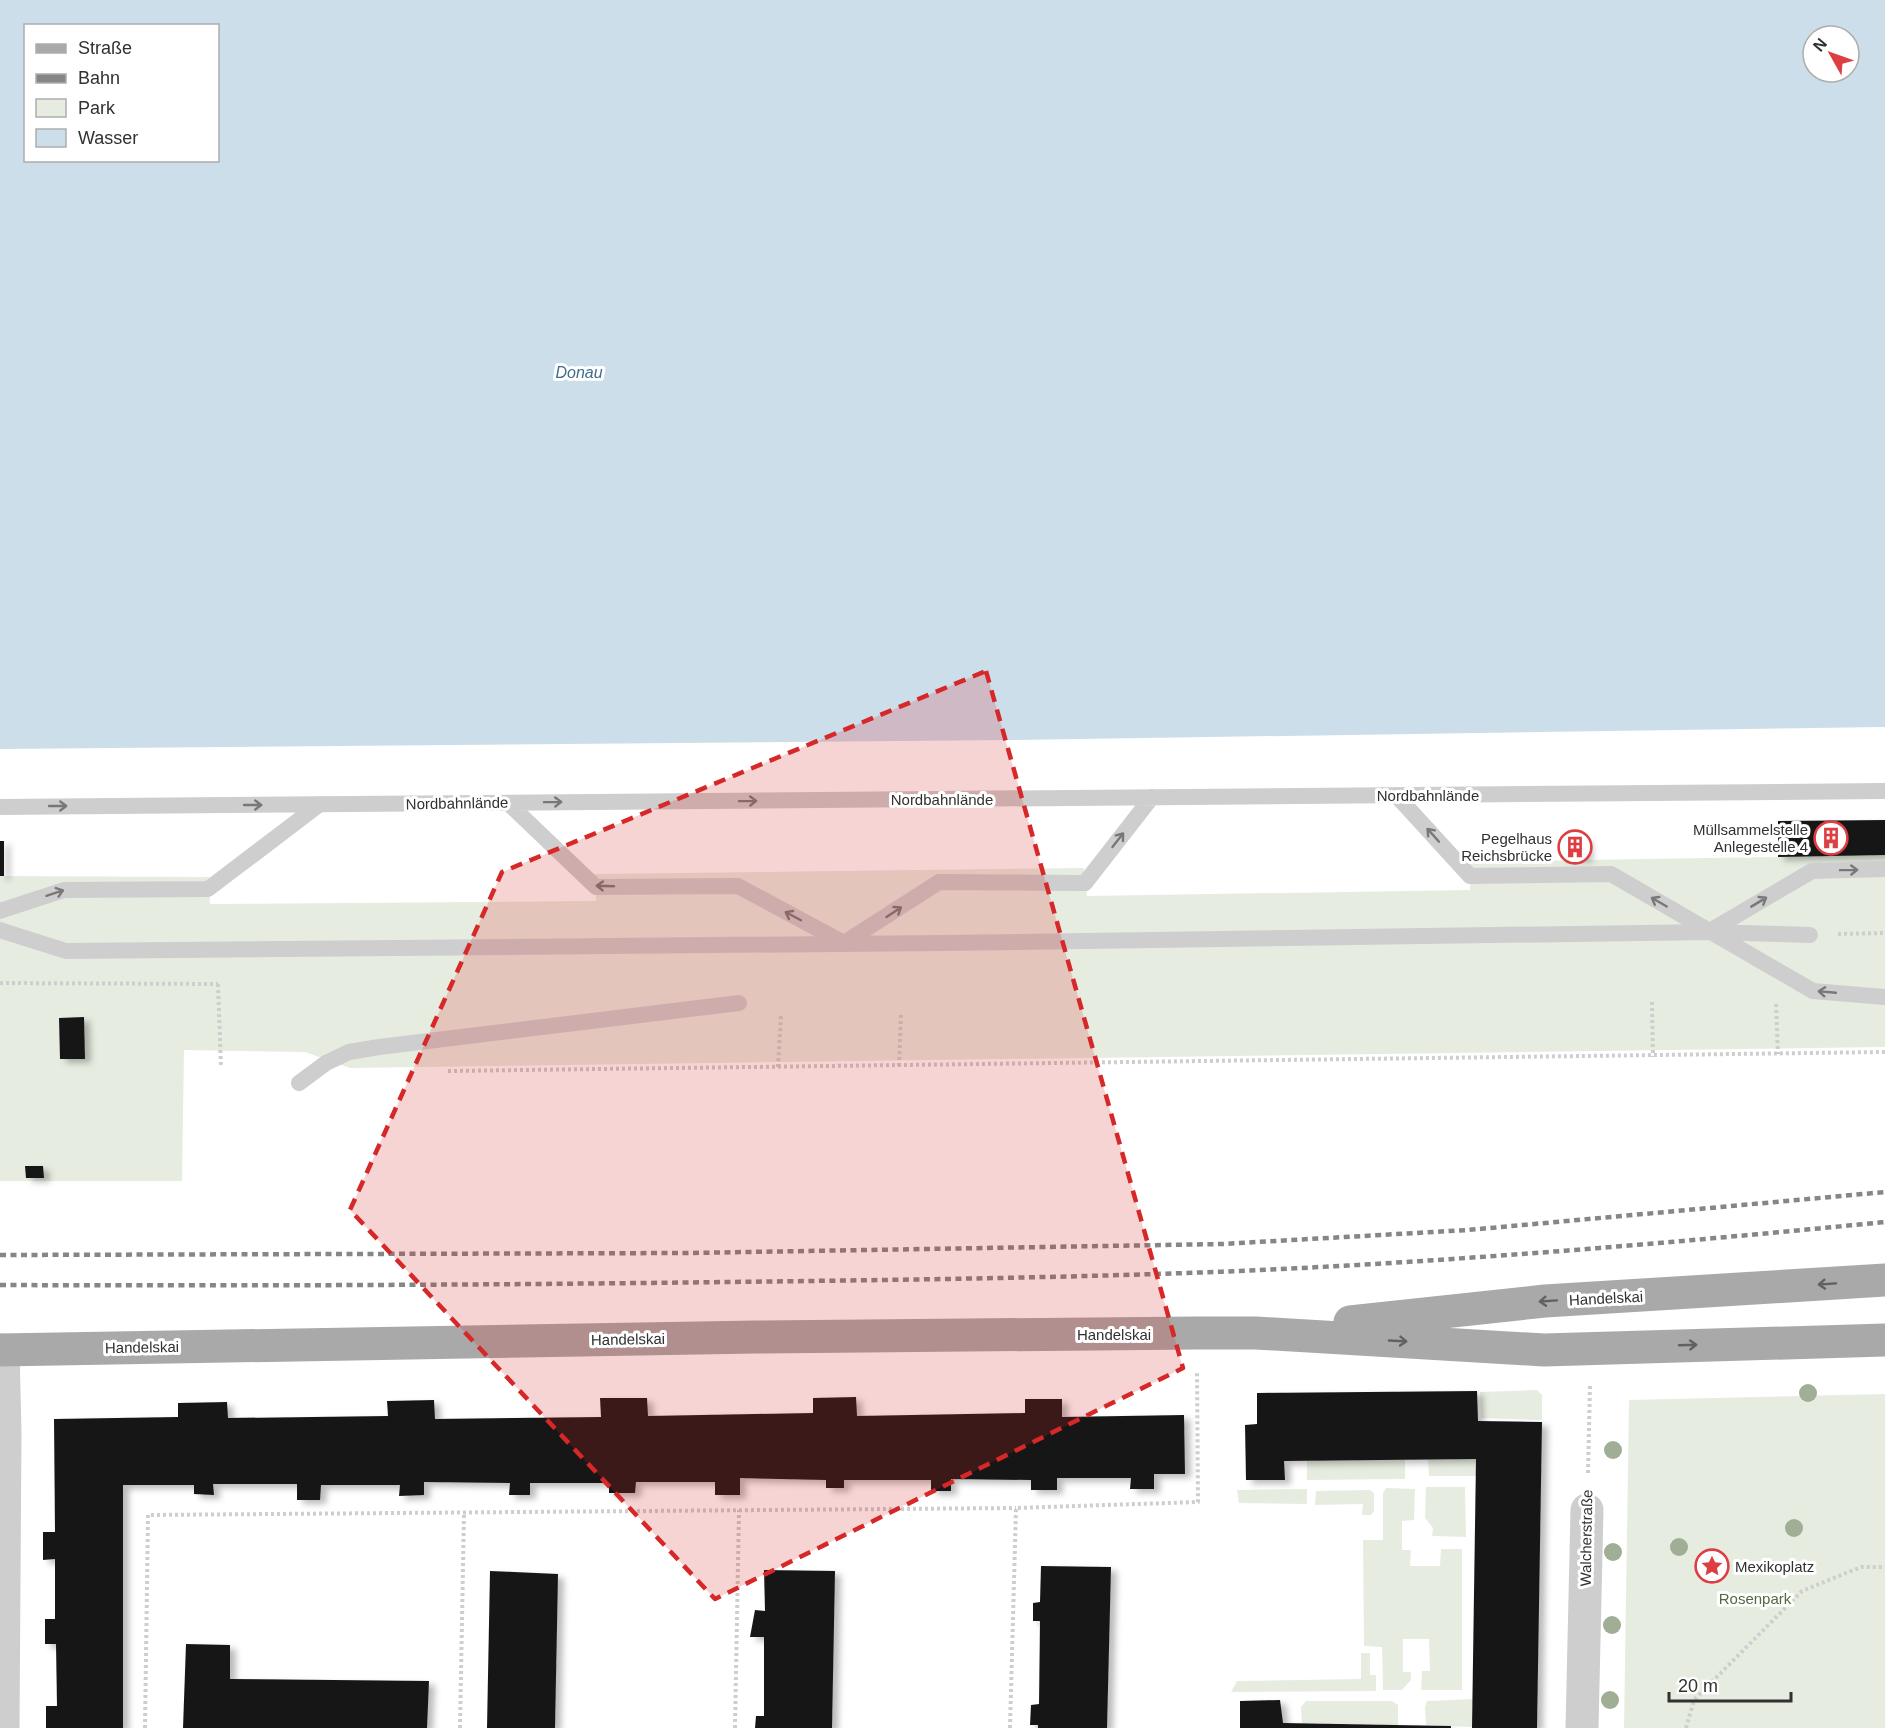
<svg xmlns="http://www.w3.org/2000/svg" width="1885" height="1728" font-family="Helvetica,sans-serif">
<defs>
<filter id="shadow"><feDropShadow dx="6" dy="4" stdDeviation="3" flood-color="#0004"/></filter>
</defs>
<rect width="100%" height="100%" fill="#fff"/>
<path fill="#e6ede0" d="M1885 855V1047L350 1068 305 1052 184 1050 182 1181H0V876L209 877 210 904 596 901 595 874 1084 868 1087 896 1470 890V862Z
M1537 1390 1542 1395V1420L1481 1418 1480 1392Z
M1885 1394V1728H1624L1629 1400Z
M1428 1459H1476V1476H1429Z
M1307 1460H1405V1479L1307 1480Z
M1426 1487H1465L1466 1537 1432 1536 1433 1528 1425 1518Z
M1386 1488 1415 1489 1414 1520 1402 1521V1550H1411L1410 1566H1440L1441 1549H1462V1690H1421L1422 1671H1430L1429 1639H1403V1672H1411V1680L1402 1690H1383L1382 1647 1364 1646 1363 1540H1383V1493Z
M1307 1489V1504L1239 1503 1237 1490Z
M1370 1490 1374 1493V1511L1371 1515H1362L1363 1504 1315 1505 1316 1491Z
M1361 1653H1370V1675H1376V1691L1231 1692 1237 1681 1361 1679Z
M1472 1699V1727L1426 1725 1425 1707 1427 1701Z
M1306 1701H1392L1398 1705V1725L1302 1723 1301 1707Z"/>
<path fill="#cddeeb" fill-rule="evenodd" d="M0 0H1885V727L1010 740 0 749ZM26 26H218V160H26ZM1813 36H1849V72H1813Z"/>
<path fill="#181818" filter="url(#shadow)" d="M1885 820V855L1778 857V821Z
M1562 837H1586L1587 858H1562Z
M0 841H4V876H0Z
M84 1017 85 1059H60L59 1018Z
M25 1166H43L44 1178H26Z
M1477 1391 1478 1421 1542 1422 1537 1728H1472L1476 1459 1284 1461 1285 1480H1246L1245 1425 1257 1424V1393Z
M856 1397 857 1416 1025 1413V1399H1062V1417L1184 1415 1185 1474H1154V1489H1130L1131 1478H1057V1490H1031V1480L951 1479V1491H931V1480H844V1488H826V1480L740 1478V1495H715V1482H636L635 1493H609V1483H530V1495H509L510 1483 424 1482V1495L399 1496 400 1485H321L320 1500H297V1484H213L214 1495 194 1494V1485H123V1728H46V1706H57L56 1644H45V1619H55V1559L43 1560V1532H55L54 1419 178 1417V1403L227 1402 228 1418 388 1416 387 1401 434 1400 435 1419 601 1417 600 1398H647L648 1416 813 1413V1398Z
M1041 1566 1111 1567 1107 1728H1038V1725H1030L1031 1705 1039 1704 1040 1621H1033V1603L1040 1602Z
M764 1570 835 1571 832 1728H755L756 1716H764V1637H750L755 1610 765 1611Z
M490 1571 558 1574 555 1728H487Z
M186 1644 230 1645V1679L429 1681 427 1728H183Z
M1280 1700 1283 1723 1451 1726V1728H1240V1701Z"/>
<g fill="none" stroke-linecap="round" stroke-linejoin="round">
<path stroke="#cecece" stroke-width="4" stroke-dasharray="3 3" stroke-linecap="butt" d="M1838 934 1885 933
M0 983 218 984
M218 984 221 1067
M1652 1002 1653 1057
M1776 1004 1778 1054
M899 1066 901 1014
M778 1067 781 1016
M448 1071 1885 1052
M1588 1473 1590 1385
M145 1728 148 1515 1016 1508
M460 1728 464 1513
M735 1728 739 1510
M1010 1728 1016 1508 1198 1502 1197 1371
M1686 1728 1694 1700 1802 1591 1861 1567H1885"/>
<path stroke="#cecece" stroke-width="16" d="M1396 795 1470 876 1611 874 1813 991 1885 997
M508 803 596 887 738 886 844 943 939 882 1085 883 1152 797
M0 807 1885 791
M0 911 64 890 208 889 320 804
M0 930 66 951 940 943 1709 932 1810 935
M1710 931 1812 871 1885 869
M299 1083 326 1063 349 1052 379 1047 739 1003"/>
<path stroke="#cecece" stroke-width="33" d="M3 1728 5 1432 3 1350
M1582 1728 1587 1510"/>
<path stroke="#a9a9a9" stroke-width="33" d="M1350 1322 1545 1301 1885 1280
M0 1350 756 1337 1197 1333H1256L1544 1350 1885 1340"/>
<path stroke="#868686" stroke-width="4.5" stroke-dasharray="6 4.5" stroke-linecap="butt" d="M0 1255 688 1253 1222 1244 1468 1230 1885 1192
M0 1285C243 1286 487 1285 730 1282 891 1280 1053 1278 1214 1272 1438 1263 1662 1244 1885 1222"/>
</g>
<g fill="#a0ae96">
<circle cx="1808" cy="1393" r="9"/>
<circle cx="1613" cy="1450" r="9"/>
<circle cx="1794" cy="1528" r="9"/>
<circle cx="1679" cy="1547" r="9"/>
<circle cx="1613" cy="1552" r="9"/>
<circle cx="1612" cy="1625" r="9"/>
<circle cx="1610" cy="1700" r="9"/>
</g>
<defs><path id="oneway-shaft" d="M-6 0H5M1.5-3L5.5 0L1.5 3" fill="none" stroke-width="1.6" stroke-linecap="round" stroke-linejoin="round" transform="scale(1.5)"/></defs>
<g stroke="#787878">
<use href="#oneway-shaft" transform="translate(748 801) rotate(-1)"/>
<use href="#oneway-shaft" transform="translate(553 802) rotate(-1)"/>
<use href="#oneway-shaft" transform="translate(253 805)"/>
<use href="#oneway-shaft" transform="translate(58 806)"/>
<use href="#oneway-shaft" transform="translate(1433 835) rotate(-132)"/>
<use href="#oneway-shaft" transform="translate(1118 840) rotate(-52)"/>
<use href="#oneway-shaft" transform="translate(1849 870) rotate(-1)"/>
<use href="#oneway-shaft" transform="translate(605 886) rotate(-178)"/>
<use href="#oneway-shaft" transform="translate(55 893) rotate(-18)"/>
<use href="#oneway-shaft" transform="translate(1659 902) rotate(-150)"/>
<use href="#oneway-shaft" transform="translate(1759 902) rotate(-31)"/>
<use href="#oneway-shaft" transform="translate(894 912) rotate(-33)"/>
<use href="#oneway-shaft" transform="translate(793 916) rotate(-152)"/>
<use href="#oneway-shaft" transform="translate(1827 992) rotate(-175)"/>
</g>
<g stroke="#616161">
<use href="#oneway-shaft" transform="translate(1827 1284) rotate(176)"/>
<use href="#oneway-shaft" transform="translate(1548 1301) rotate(176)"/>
<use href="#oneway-shaft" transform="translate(1398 1341) rotate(3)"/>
<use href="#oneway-shaft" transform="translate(1688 1345) rotate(-2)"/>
</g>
<path fill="#d62828" fill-opacity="0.2" stroke="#d62828" stroke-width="4.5" stroke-dasharray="12 8" stroke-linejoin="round" d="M986 671 1183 1368 715 1599 350 1210 502 872Z"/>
<defs>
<symbol id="building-ring" viewBox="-11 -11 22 22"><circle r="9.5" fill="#fff" stroke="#dc3e42" stroke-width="1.5"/><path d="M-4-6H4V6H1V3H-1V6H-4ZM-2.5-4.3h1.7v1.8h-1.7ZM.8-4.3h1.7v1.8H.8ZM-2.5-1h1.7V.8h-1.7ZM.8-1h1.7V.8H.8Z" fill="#dc3e42"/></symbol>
<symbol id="sight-ring" viewBox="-11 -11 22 22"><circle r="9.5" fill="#fff" stroke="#dc3e42" stroke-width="1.5"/><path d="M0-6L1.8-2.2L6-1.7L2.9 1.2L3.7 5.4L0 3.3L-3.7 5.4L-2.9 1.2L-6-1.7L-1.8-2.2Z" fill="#dc3e42"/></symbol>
</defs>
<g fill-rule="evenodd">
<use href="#building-ring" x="1812" y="819" width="38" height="38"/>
<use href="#building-ring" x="1556" y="828" width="38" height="38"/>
<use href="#sight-ring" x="1693" y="1547" width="38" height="38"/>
</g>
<g text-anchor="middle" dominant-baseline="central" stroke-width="6" stroke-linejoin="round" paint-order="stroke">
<g font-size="15" fill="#313131" stroke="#fff">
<text x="1428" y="795">Nordbahnlände</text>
<text x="942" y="799">Nordbahnlände</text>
<text transform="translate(457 803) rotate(-1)">Nordbahnlände</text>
<text transform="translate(1606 1298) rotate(-3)">Handelskai</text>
<text x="1114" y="1334">Handelskai</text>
<text transform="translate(628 1339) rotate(-1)">Handelskai</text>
<text transform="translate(142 1347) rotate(-1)">Handelskai</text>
<text transform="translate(1586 1538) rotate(-89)">Walcherstraße</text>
</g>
<g font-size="15" fill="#313131" stroke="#fff" text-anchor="end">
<text x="1808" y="829">Müllsammelstelle<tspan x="1808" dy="17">Anlegestelle 4</tspan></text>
<text x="1552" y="838">Pegelhaus<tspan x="1552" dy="17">Reichsbrücke</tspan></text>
<text x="1735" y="1566" text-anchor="start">Mexikoplatz</text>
</g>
<g font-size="15" fill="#526b40" stroke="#fff">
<text x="1755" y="1598">Rosenpark</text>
</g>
<g font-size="16" font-style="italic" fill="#426e8f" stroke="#fff">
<text x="579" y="372">Donau</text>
</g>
</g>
<rect x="24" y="24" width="195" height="138" fill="#ffffff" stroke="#adadad" stroke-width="1.5"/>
<rect x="36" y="44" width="30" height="9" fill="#a9a9a9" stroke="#adadad" stroke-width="1.5"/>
<text x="78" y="54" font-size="18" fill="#313131">Straße</text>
<rect x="36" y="74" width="30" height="9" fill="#868686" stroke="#adadad" stroke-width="1.5"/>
<text x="78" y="84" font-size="18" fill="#313131">Bahn</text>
<rect x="36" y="99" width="30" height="18" fill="#e6ede0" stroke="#adadad" stroke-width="1.5"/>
<text x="78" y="114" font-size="18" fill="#313131">Park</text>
<rect x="36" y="129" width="30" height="18" fill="#cddeeb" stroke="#adadad" stroke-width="1.5"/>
<text x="78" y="144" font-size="18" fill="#313131">Wasser</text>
<g transform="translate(1831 54) rotate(310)"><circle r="28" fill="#ffffff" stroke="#adadad" stroke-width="1.5"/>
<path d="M0-4.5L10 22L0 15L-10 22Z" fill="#dc3e42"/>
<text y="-9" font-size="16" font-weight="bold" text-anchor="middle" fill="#313131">N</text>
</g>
<path d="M1669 1692v9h122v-9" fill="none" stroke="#313131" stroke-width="3"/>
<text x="1678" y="1692" font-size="18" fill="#313131" stroke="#ffffff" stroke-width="4.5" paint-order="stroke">20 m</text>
</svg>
